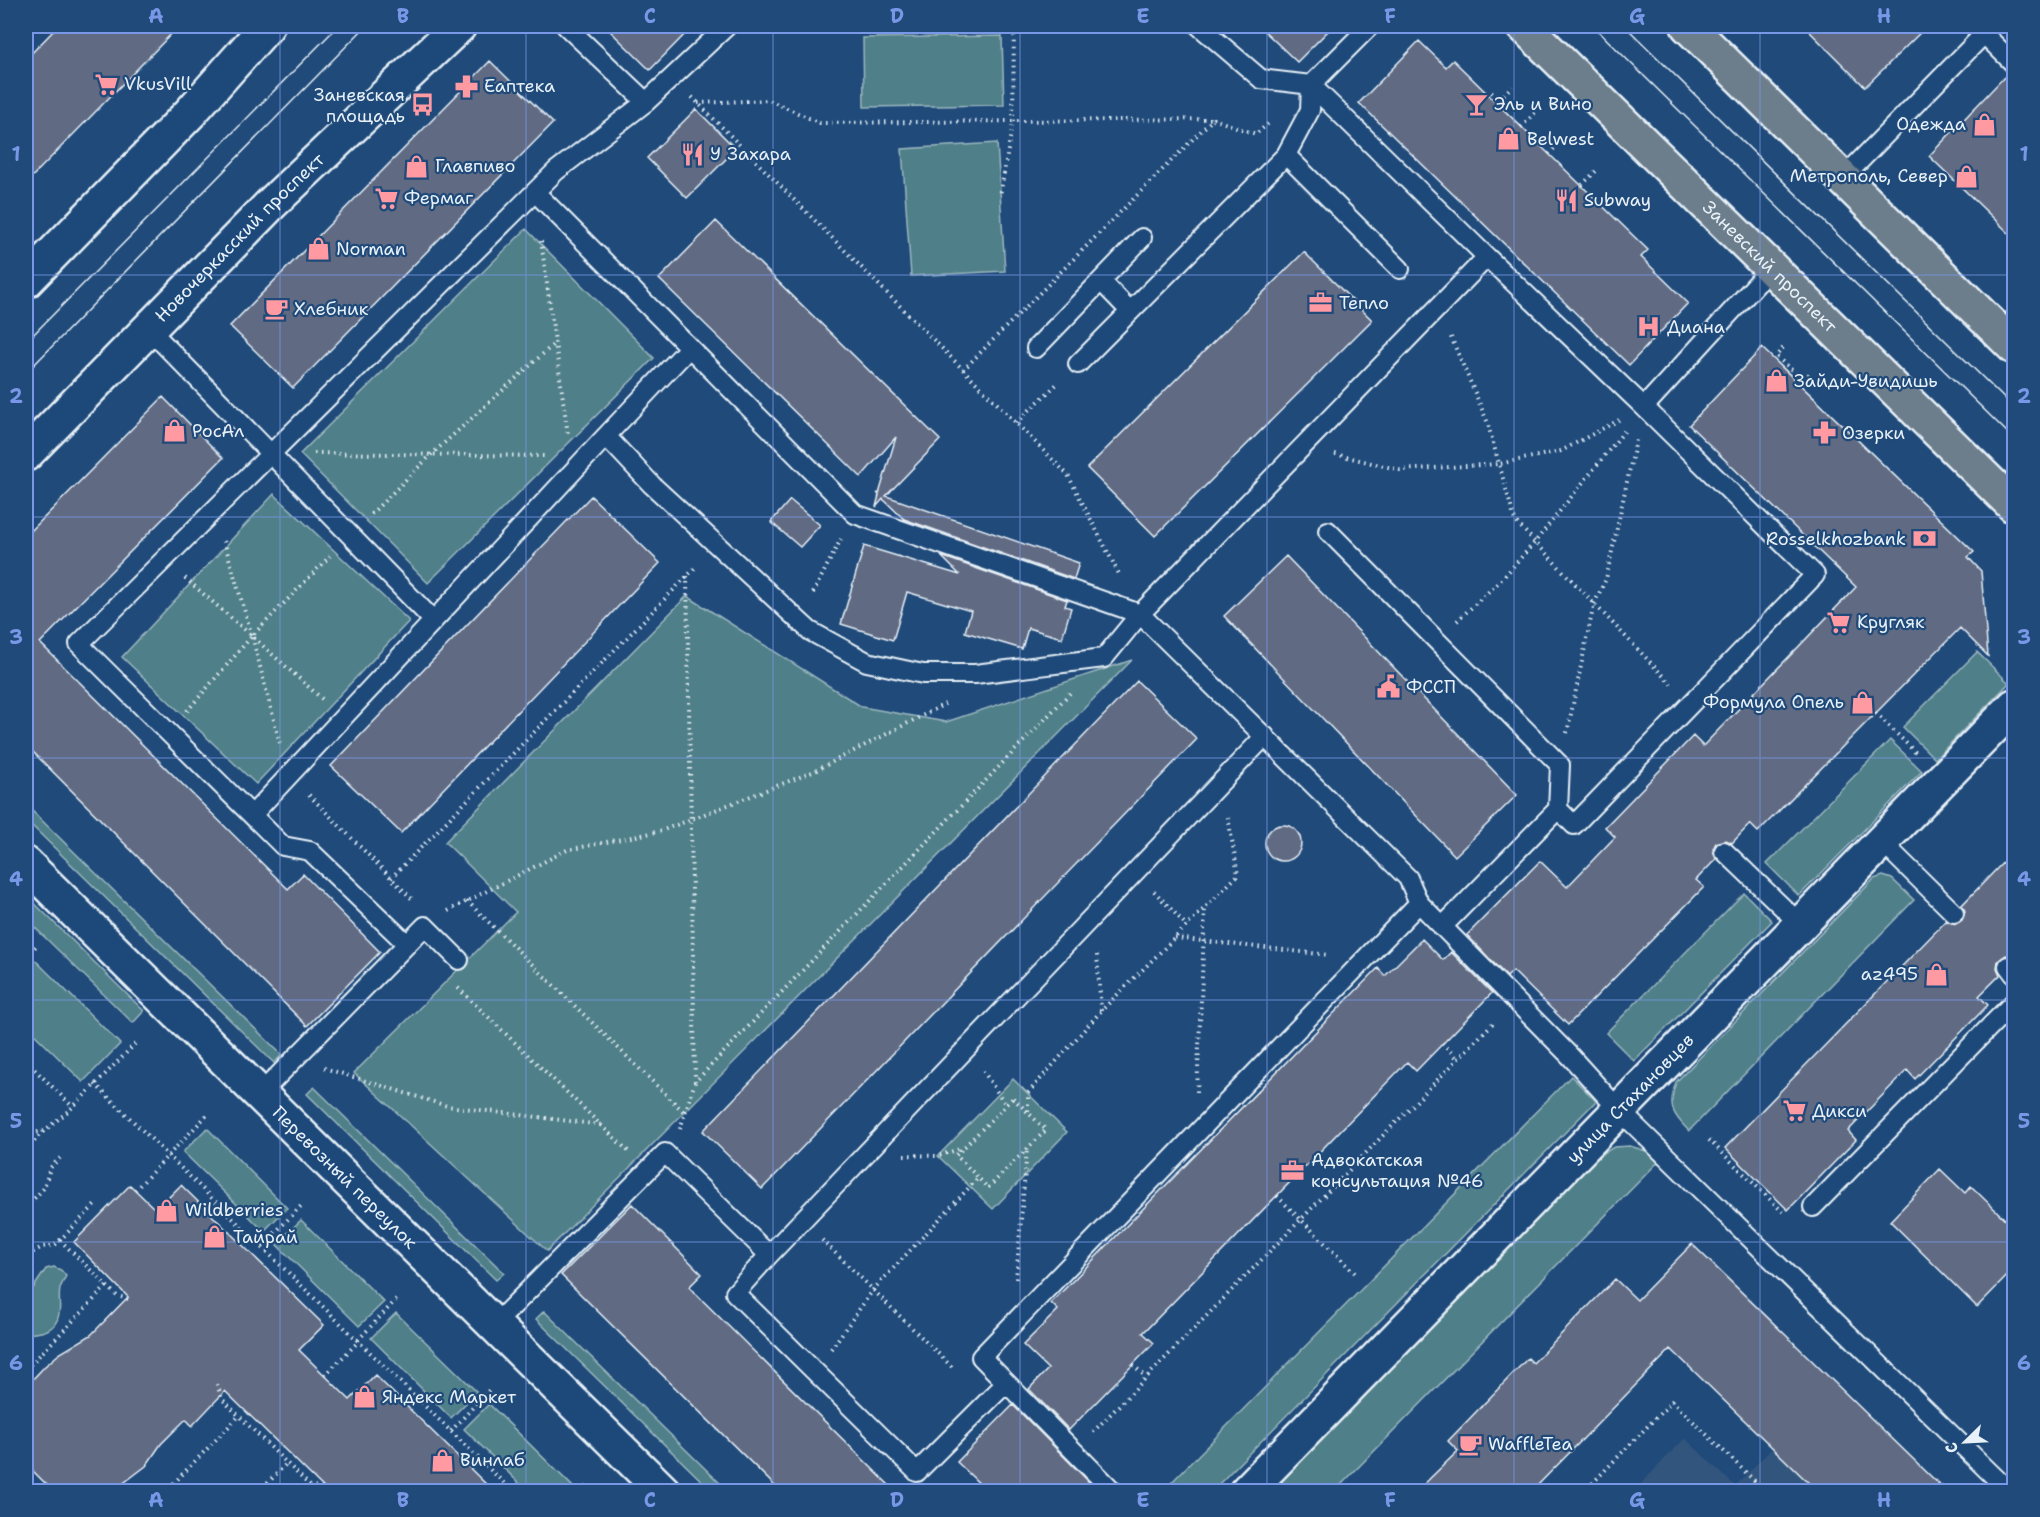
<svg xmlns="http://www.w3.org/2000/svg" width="2040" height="1517" font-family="'Shantell Sans',sans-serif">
<rect width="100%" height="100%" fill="#1f4a7a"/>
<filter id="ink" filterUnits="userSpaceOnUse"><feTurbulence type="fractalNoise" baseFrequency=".0167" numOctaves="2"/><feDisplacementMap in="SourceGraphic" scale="12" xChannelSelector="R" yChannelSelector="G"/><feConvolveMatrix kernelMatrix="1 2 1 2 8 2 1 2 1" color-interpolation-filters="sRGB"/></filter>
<g filter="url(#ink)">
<path fill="#33547d" d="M1859 1407 1945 1491 1633 1492 1685 1438 1735 1486 1772 1448 1796 1471Z"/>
<path fill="#507f88" stroke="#9cb8c0" stroke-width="1.5" d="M1002 36 1004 105 864 107 863 38Z
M997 143 1005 271 911 276 902 149Z
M526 229 654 358 428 583 300 454Z
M274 494 409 621 256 784 122 657Z
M687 596 862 707 946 722 1132 660 547 1251 354 1073 516 912 445 842Z
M1977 652 2009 683 1935 759 1903 727Z
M1890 740 1922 771 1799 896 1767 864Z
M26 805 282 1055 274 1063 26 820Z
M1883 876 1892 879 1914 900 1689 1131C1671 1113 1668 1106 1676 1082L1874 879Z
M1744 893 1772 921 1634 1061 1606 1033Z
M26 895 144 1011 133 1023 26 919Z
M35 960 120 1044 83 1082 26 1026V970Z
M1571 1076 1596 1101 1212 1491H1163Z
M1013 1079 1067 1132 993 1209 938 1156Z
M314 1087 504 1273 496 1280 307 1094Z
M207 1128 287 1208 264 1231 183 1152Z
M1630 1146 1646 1151 1658 1162 1335 1491H1271L1600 1155 1614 1147Z
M301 1220 384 1302 359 1326 276 1244Z
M54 1267 61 1270 66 1276C64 1280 61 1285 60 1289 58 1297 61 1306 59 1314 56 1332 40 1333 26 1334V1294L32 1290 46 1269Z
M544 1311 728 1491H712L536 1319Z
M396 1313 477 1392 451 1418 371 1338Z
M489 1404 574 1488 570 1491H527L464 1429Z"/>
<path fill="#616a83" stroke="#e8f1f8" stroke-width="1.5" d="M58 26H179L26 183V59Z
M605 26H693L650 70Z
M1259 26H1333L1297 62Z
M1804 26H1927L1865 87Z
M1419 41 1446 67 1453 60 1549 154 1648 250 1641 257 1688 303 1629 365 1359 103Z
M490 61 553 123 293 388 230 326Z
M2008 73 2014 75V238L1929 156Z
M696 109 736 149 687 198 647 158Z
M716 221 940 440 886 496 1079 563 1074 579 904 519 883 499 876 507 879 495 877 493 879 494 896 437 861 477 659 279Z
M1304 252 1372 320 1155 536 1087 468Z
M1762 348 1974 552 1968 557 1981 571 1988 656 1960 628 1758 832 1750 824 1732 843 1726 840 1716 843 1713 849 1716 859 1696 880 1704 887 1568 1025 1513 971 1507 977 1467 935 1540 861 1567 887 1615 837 1605 827 1693 736 1703 746 1856 587 1689 425Z
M163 397 223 458 40 643 288 889 303 874 380 952 307 1026 26 745V536Z
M591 496 660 563 401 833 331 766Z
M790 500 820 525 800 547 771 522Z
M864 546 960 575 941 556 1067 600 1065 606 1071 608 1062 638 1028 628 1022 649 965 632 971 611 907 592 893 640 841 624Z
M1286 556 1517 795 1455 856 1224 616Z
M1137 681 1197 739 762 1189 703 1131Z
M1265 843a18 18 0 1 1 36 0a18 18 0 1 1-36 0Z
M2014 851V957L2006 955 1998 961 1997 968 2000 975 1979 996 1988 1005 1915 1079 1907 1070 1848 1131 1856 1140 1788 1210 1725 1148 1946 921 1956 924 1962 920 1965 911 1962 905Z
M1422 939 1443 960 1451 952 1492 993 1416 1071 1407 1062 1143 1333 1154 1343 1069 1430 1029 1389 1048 1369 1023 1345 1058 1310 1051 1303 1378 968 1385 976Z
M1940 1169 1965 1193 1971 1186 2014 1228V1269L1977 1307 1890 1221Z
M130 1185 156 1210 181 1185 324 1325 299 1350 350 1400 375 1375 493 1491H327L225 1391 192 1426 186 1419 161 1444 146 1466 113 1491H65L50 1488 26 1464V1394L32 1380 45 1366 59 1354 91 1335 128 1297 74 1242Z
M632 1204 702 1274 689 1287 895 1491H780L561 1275Z
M1692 1244 1946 1491H1817L1671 1349 1532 1491H1417L1458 1451 1448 1441 1528 1358 1533 1363 1615 1279 1637 1300Z
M1013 1405 1098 1491H987L957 1462Z"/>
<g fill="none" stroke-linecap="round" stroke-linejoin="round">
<defs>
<path id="service" d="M566 26 646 102
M1370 26 1311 85 1487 257 1140 614 1408 878 1419 903 1570 1056 1619 1110 2010 1492
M1984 34 2014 64
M1286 155 1400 269
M1843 178 1984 34 1975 26
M1487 257 1644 407
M1101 281 1130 311
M149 329 433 620
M1036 348 1142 238
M1078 364 1286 155 1310 110 1311 85 1261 79 1199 26
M606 436 689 348
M1328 531 1560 765 1558 809
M252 815 606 436 652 485 810 631 867 662 923 674H975L1104 658 1140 614 855 514 535 192
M1882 842 1954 913
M1724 851 1801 925
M1442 927 1558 809 1574 825 1815 575 1644 407 1772 267
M407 944 310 851 283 846 79 644 556 171 646 102 727 26
M2008 966 2014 974
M259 1095 425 926 459 960
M1813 1207 2014 1002
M769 1255 1265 736
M495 1324 665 1153 769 1255 735 1293 917 1472 1006 1383
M1114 1492 981 1357 1419 903"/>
<g id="minor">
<path id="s1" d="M26 864 664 1492"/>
<path id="s2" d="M1246 1492 2014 706"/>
</g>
<g id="secondary">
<path d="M26 281 190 113 267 26"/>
<path id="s3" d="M26 454 272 203 459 26"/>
</g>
<g id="primary">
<path id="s4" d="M1524 26 2014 506"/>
<path d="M1688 26 2014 347"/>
</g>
</defs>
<use href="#service" stroke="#e8f1f8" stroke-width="22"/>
<use href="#minor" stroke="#e8f1f8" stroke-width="38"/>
<use href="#secondary" stroke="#e8f1f8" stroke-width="38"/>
<use href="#primary" stroke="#e8f1f8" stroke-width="38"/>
<path stroke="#e8f1f8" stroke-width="4" stroke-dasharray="1.5 4.5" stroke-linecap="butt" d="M997 26 1014 29 1013 121 1000 196
M1014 29H1042V26
M1487 94 1490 91 1499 100 1512 86
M692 97 1068 475 1120 576
M698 103 769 100 820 123 1213 119
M1521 127 1537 111
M1549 154 1565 137
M1582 185 1598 169
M541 241 568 435
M1451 337 1487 421 1515 521 1671 684
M1783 348 1776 356 1803 380 1810 373
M963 370 1213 119 1256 134 1269 123
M1016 423 1059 382
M314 453 546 456
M1335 454 1400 470 1499 464 1561 451 1619 420
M371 514 431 455 555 343
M224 541 252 636 330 556
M687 576 695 1081
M185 578 252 636 280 743
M813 593 841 539
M1457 621 1501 580 1535 542 1626 429
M187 711 252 636 322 699
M1876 713 1917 754
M1567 733 1594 604 1606 579 1636 440
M309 795 414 901
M391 878 697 566
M1154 891 1187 926
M467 901 685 1113
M448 911 567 850 661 831 815 771 945 704
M1175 938 1329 955
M1097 955 1101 1010
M26 956 36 946
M458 988 628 1151
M1442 1043 1458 1059
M26 1061 73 1107
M324 1068 447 1106 602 1125
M983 1071 1006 1105
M95 1084 513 1492
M1197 1092 1205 908
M1013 1098 1046 1130 988 1188 956 1155Z
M1028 1111V1093L1101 1011 1238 875 1228 817
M680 1129 695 1082 1072 691
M26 1136 28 1134 44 1131 73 1107 135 1044
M1709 1140 1786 1215
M26 1150 43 1132
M904 1155 938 1156 962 1148
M26 1188 28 1191 26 1194
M135 1190 207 1115
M1277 1196 1358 1276
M26 1207 44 1188 50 1168 60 1158
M60 1240 117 1296 132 1300
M822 1240 954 1369
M262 1246 301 1206
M26 1262 32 1253 42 1247 55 1245 97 1203
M1016 1279 1027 1149
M358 1340 396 1300
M831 1349 873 1290 978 1178
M1133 1365 1146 1377
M26 1369 107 1286
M325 1375 359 1341
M217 1384 222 1399 310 1486 326 1490
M451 1431 489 1390
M1093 1432 1495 1021
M165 1492 239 1416
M259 1492 287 1463
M582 1492 587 1486
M1584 1492 1672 1401 1766 1492"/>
<use href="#service" stroke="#1f4a7a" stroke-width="18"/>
<use href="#minor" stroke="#1f4a7a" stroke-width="33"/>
<use href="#secondary" stroke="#1f4a7a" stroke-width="33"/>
<use href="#primary" stroke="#6c7d8b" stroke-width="33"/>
<path stroke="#e8f1f8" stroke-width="1.5" d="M1593 26 2014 439
M1625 26 2014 408
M26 342 338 26
M26 373 366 26"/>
</g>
</g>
<path fill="none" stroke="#7897e6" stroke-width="1.5" stroke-opacity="0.55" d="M280 26V1492M526 26V1492M773 26V1492M1020 26V1492M1267 26V1492M1514 26V1492M1760 26V1492M26 275H2014M26 517H2014M26 758H2014M26 1000H2014M26 1242H2014"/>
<defs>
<symbol id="supermarket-bare" viewBox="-9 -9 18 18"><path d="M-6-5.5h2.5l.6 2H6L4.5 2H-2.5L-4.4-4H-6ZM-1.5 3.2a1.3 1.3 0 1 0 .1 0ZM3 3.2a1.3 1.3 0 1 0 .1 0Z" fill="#ff9aa2" stroke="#1f4a7a" stroke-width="2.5" paint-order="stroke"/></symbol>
<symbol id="pharmacy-bare" viewBox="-9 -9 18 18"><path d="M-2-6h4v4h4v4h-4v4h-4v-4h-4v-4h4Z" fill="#ff9aa2" stroke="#1f4a7a" stroke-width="2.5" paint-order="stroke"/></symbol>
<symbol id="bar-bare" viewBox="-9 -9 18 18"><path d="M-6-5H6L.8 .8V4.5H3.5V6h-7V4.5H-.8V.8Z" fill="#ff9aa2" stroke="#1f4a7a" stroke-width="2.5" paint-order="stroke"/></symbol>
<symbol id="bus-bare" viewBox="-9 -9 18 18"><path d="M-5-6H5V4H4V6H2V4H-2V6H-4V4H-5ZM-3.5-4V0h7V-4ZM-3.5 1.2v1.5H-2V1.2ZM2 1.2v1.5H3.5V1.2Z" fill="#ff9aa2" stroke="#1f4a7a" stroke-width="2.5" paint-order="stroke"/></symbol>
<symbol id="shop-bare" viewBox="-9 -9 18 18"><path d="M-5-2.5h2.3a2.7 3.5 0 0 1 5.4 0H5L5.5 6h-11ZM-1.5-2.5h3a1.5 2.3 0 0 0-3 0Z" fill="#ff9aa2" stroke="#1f4a7a" stroke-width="2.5" paint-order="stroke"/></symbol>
<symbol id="restaurant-bare" viewBox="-9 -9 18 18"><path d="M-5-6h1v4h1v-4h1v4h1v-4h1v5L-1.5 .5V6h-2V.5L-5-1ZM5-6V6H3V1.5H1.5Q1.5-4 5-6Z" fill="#ff9aa2" stroke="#1f4a7a" stroke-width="2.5" paint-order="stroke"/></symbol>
<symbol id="office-bare" viewBox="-9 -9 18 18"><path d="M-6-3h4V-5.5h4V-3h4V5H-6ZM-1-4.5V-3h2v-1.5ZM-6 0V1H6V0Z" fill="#ff9aa2" stroke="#1f4a7a" stroke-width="2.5" paint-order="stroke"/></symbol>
<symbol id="cafe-bare" viewBox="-9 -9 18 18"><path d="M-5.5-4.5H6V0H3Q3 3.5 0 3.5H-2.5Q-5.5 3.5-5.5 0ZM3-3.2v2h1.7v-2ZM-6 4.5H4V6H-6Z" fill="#ff9aa2" stroke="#1f4a7a" stroke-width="2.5" paint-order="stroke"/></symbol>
<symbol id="hospital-bare" viewBox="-9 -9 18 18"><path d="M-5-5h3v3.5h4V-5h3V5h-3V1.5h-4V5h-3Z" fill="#ff9aa2" stroke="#1f4a7a" stroke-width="2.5" paint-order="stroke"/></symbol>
<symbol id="bank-bare" viewBox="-9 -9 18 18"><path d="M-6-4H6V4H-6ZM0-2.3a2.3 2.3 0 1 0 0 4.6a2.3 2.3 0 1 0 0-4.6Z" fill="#ff9aa2" stroke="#1f4a7a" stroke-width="2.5" paint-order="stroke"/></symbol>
<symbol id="civic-bare" viewBox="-9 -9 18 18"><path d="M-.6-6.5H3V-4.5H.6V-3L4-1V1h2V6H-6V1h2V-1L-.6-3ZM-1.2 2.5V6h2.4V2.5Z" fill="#ff9aa2" stroke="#1f4a7a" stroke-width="2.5" paint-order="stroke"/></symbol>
</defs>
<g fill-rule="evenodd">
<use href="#supermarket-bare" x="90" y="68" width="33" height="33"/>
<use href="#pharmacy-bare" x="450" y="70" width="33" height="33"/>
<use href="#bar-bare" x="1460" y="88" width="33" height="33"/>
<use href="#bus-bare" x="406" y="88" width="33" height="33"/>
<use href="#shop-bare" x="1968" y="108" width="33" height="33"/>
<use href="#shop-bare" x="1492" y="122" width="33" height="33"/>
<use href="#restaurant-bare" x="676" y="138" width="33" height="33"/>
<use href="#shop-bare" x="400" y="150" width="33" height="33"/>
<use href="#shop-bare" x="1950" y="160" width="33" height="33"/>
<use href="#supermarket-bare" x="370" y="182" width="33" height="33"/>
<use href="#restaurant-bare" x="1550" y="184" width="33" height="33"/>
<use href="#shop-bare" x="302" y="232" width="33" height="33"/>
<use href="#office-bare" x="1304" y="286" width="33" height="33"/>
<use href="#cafe-bare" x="260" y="292" width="33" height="33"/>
<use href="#hospital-bare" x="1632" y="310" width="33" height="33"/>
<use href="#shop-bare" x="1760" y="364" width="33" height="33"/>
<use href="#shop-bare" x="158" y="414" width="33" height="33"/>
<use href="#pharmacy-bare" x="1808" y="416" width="33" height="33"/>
<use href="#bank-bare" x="1908" y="522" width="33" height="33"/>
<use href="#supermarket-bare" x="1822" y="606" width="33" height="33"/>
<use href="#civic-bare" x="1372" y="670" width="33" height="33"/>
<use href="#shop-bare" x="1846" y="686" width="33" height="33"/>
<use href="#shop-bare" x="1920" y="958" width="33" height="33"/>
<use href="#supermarket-bare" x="1778" y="1094" width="33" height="33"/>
<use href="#office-bare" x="1276" y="1154" width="33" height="33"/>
<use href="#shop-bare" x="150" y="1194" width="33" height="33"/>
<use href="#shop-bare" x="198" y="1220" width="33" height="33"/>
<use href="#shop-bare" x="348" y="1380" width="33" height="33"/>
<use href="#cafe-bare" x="1454" y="1428" width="33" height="33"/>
<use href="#shop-bare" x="426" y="1444" width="33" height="33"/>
</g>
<g text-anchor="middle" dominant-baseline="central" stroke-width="4.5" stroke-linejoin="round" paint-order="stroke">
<g font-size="18" fill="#e8f1f8" stroke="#1f4a7a" text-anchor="start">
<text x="124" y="84">VkusVill</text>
<text x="484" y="86">Еаптека</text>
<text x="405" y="95" text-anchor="end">Заневская<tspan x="405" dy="21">площадь</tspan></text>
<text x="1494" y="104">Эль и Вино</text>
<text x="1966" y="124" text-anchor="end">Одежда</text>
<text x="1527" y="139">Belwest</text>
<text x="710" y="154">У Захара</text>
<text x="435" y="166">Главпиво</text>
<text x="1948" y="176" text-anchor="end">Метрополь, Север</text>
<text x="404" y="198">Фермаг</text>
<text x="1584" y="200">Subway</text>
<text x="336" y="249">Norman</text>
<text x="1339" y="303">Тепло</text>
<text x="294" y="309">Хлебник</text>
<text x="1667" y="327">Диана</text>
<text x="1794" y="381">Зайди-Увидишь</text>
<text x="192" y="431">РосАл</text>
<text x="1842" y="433">Озерки</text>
<text x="1906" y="539" text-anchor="end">Rosselkhozbank</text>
<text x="1857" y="622">Кругляк</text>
<text x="1406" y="687">ФССП</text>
<text x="1844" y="702" text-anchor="end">Формула Опель</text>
<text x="1918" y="974" text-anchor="end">az495</text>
<text x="1812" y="1111">Дикси</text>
<text x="1311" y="1160">Адвокатская<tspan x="1311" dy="21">консультация №46</tspan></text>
<text x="185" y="1210">Wildberries</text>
<text x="233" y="1237">Тайрай</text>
<text x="382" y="1397">Яндекс Маркет</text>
<text x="1488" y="1444">WaffleTea</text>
<text x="460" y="1460">Винлаб</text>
</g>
<g font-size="18" fill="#e8f1f8" stroke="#1f4a7a">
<text stroke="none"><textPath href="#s3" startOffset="304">Новочеркасский проспект</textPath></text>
<text stroke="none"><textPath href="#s4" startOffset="344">Заневский проспект</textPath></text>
<text stroke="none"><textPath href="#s2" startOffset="550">улица Стахановцев</textPath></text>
<text stroke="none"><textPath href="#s1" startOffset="447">Перевозный переулок</textPath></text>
</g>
</g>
<rect width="2040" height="1517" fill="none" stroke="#1f4a7a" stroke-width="66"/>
<g transform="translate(1965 1442) rotate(246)" stroke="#1f4a7a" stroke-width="4.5" paint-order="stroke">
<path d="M0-4.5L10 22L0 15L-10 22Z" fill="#e8f1f8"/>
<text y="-9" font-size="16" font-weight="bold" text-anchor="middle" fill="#e8f1f8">С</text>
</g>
<rect x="33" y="33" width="1974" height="1451" fill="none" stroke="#7897e6" stroke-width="2"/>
<g font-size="20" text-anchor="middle" font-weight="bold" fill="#7897e6">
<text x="156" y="23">A</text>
<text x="403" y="23">B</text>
<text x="650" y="23">C</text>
<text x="897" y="23">D</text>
<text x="1143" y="23">E</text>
<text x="1390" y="23">F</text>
<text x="1637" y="23">G</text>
<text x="1884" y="23">H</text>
<text x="16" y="161">1</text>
<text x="2024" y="161">1</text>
<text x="16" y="403">2</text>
<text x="2024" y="403">2</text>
<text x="16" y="644">3</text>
<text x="2024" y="644">3</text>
<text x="16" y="886">4</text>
<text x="2024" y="886">4</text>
<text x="16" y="1128">5</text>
<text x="2024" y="1128">5</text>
<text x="16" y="1370">6</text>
<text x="2024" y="1370">6</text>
<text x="156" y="1507">A</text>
<text x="403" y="1507">B</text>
<text x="650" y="1507">C</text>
<text x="897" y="1507">D</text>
<text x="1143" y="1507">E</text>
<text x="1390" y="1507">F</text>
<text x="1637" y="1507">G</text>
<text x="1884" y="1507">H</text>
</g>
</svg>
